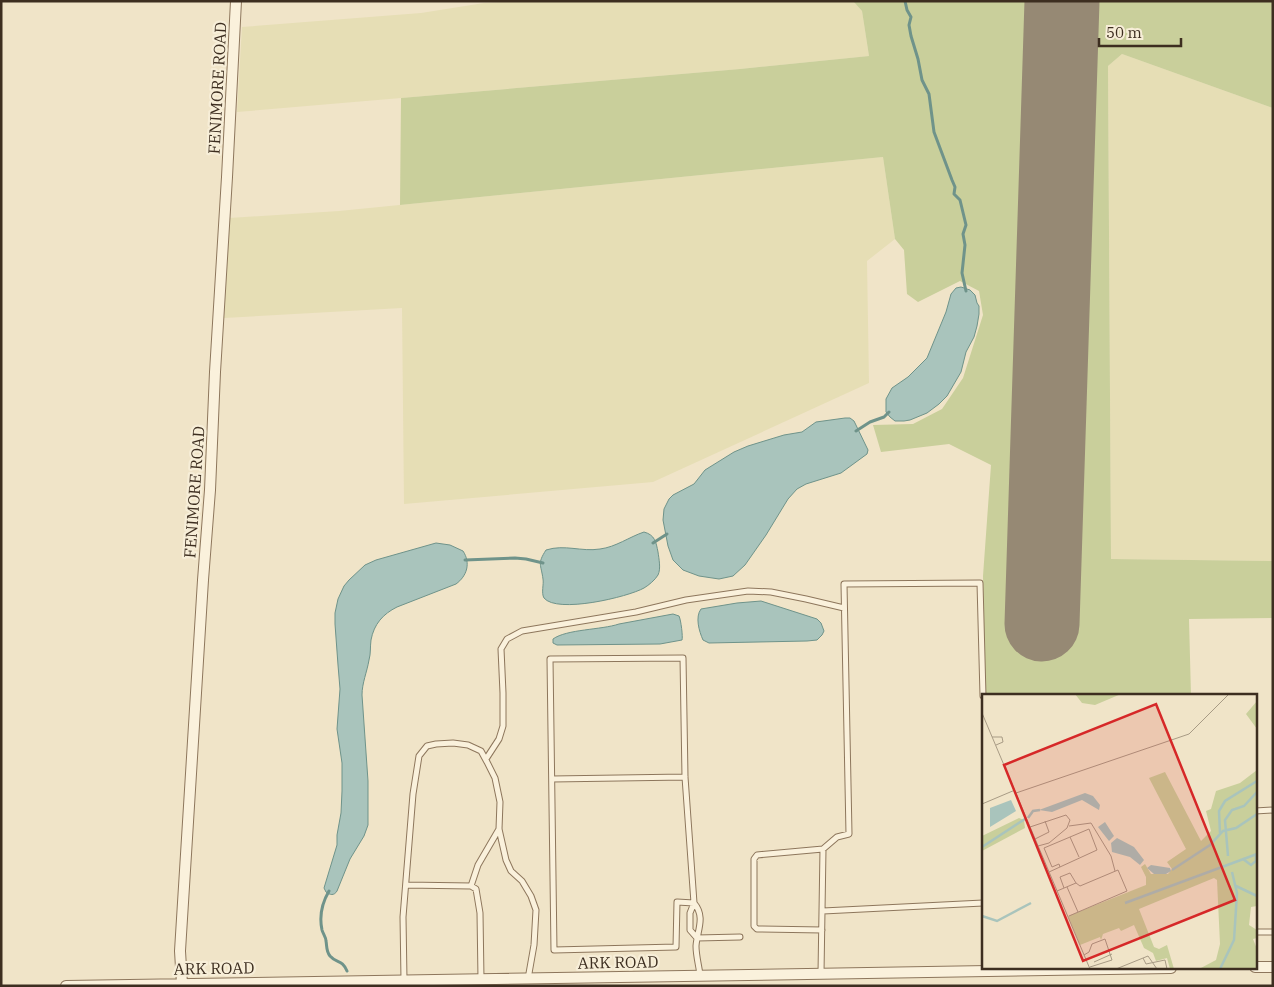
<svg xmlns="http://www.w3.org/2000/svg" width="1274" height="987" font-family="'IBM Plex Serif',serif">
<rect width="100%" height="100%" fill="#f0e4c8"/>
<path fill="#e6deb5" d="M520 1H853L862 11 869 56 740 69 237 112 242 27 421 13 484 3Z
M1122 54 1273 108V561L1111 559 1108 66Z
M883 157 895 239 867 261 869 383 653 482 404 504 402 308 224 318 229 218 339 211Z"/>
<path fill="#c9cf9b" d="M853 1H1273V108L1122 54 1108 66 1111 559 1273 561V618L1189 619 1191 696H985L983 576 991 465 949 444 881 452 873 425 913 424 942 409 963 378 983 315 979 291 960 281 918 302 907 294 904 250 895 239 883 157 400 205 401 98 740 69 869 56 862 11Z"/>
<path fill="#a9c4bc" stroke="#6f938a" d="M961 287 970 290 975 295 977 303 979 306V314L977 326 974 337 966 352 961 372 947 396 939 404 927 413 910 420 904 421H895L890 417 886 412V399L892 388 908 377 927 358 946 312 951 294 956 288Z
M845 418H850L854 421 868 450 867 454 841 473 806 484 797 489 788 499 766 535 745 565 733 576 719 579 699 576 683 570 673 560 668 546 663 520 664 509 669 499 673 495 694 484 705 470 734 452 748 446 784 435 802 432 816 422Z
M644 532C655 535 656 542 658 552 659 559 661 569 658 575 655 580 649 585 644 588 628 597 557 614 544 598 541 593 544 584 543 579 541 564 537 564 546 550 565 544 581 552 600 549 616 547 629 537 644 532Z
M436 543 450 545 463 551C471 563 467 576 456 584L397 607C383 614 374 624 371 640 370 647 371 653 369 660 367 672 362 683 362 695L368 781V825L364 836 350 859 337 891C334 896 330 895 326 892L324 888 337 845V835L341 813 342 791V763L337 729 340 689 338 665 335 624V613L338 599 344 586 349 580 365 565 376 560Z
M761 601 817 619 821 623 824 631 822 635 817 640 807 641 709 643 703 640C699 631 695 617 701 609L737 603Z
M673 614 679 616C681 620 683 637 682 640L660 644 557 645 553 643V639C567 629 601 630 619 624Z"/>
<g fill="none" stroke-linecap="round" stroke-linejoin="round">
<path stroke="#6f938a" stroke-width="3" d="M905 1 907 10 911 17 909 25 911 36 918 59 922 80 929 94 934 132 952 180 955 187 954 194 960 200 966 225 963 234 965 245 962 273 966 291
M856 431 870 422 884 417 889 412
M653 543 667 534
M465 560 515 558 526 559 543 563
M329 891C322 903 319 916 322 930 323 934 326 937 326 941 327 946 326 951 330 956 337 964 342 959 347 971"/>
<path stroke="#968974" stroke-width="75" d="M1042 624 1062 1"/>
<defs>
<path id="service" d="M486 759 499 739 503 726V693L501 649 507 639 522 631 636 612 686 600 748 591 771 592 806 599 844 608
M552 779 685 777
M1255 811 1273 810
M406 885 471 886 476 889 480 913 481 979
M471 886 478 865 499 829
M823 911 983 903
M822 930 757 929 754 926V859L757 855 823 849
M1255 932H1273
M821 973 823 849 837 837 849 834 844 584 980 583 983 696
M700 975C699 966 696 956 696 946 697 931 706 917 694 903L677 902 676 947 554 950 550 659 683 658 685 777 694 903 690 913V930L697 938 740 937
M404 980 403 917 413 794 419 756 427 746 436 744 453 743 468 745 481 751 487 762 495 778 500 802 499 829 506 860 511 871 522 881 531 896 536 910 534 945 528 979"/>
<path id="minor" d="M1255 967H1273
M182 984 180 951 203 580 210 490 215 372 227 177 236 1
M66 986 1171 968"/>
</defs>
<use href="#service" stroke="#8d765c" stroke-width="7"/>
<use href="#minor" stroke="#8d765c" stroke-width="12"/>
<use href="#service" stroke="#faf1dc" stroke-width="5"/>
<use href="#minor" stroke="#faf1dc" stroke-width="10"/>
</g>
<g text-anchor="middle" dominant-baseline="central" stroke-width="4.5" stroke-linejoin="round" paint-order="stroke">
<g font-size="16" fill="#3d2e20" stroke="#f7eed8">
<text transform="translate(217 88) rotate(-87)">FENIMORE ROAD</text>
<text transform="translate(194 492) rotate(-86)">FENIMORE ROAD</text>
<text transform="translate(618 962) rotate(-1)">ARK ROAD</text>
<text transform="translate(214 968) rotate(-1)">ARK ROAD</text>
</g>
</g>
<g transform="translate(982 694)">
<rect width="275" height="275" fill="#f0e4c8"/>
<path d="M93 0H139L113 11 100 9ZM275 7V35L264 20ZM275 76V212L269 213 267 231 275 236V244L271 245 275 255V275H217L234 266 238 250 235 186 232 184 157 215 172 253 177 255 185 251 192 275H188L185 264 174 267 171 259 162 254 152 231 139 237 137 234 121 240 119 246 118 243 98 251 86 222 164 191V183L159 173 163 170 169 180H186L190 175 185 168 204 155 167 84 183 78 219 147 229 137 224 117 229 115 234 97 258 89ZM37 124 42 126 43 134 0 157V142Z" fill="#c9cf9b"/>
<path d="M103 99 111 102 118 111 117 116 100 106 70 118 57 116ZM29 106 34 117 8 133V114ZM123 128 132 142 127 147 116 133ZM135 144 152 153 162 166 158 171 148 163 130 158 129 149ZM169 171 188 174 189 177 184 180H172L165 174Z" fill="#a9c4bc"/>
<path fill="none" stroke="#a9c4bc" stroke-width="2.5" d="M46 124 51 117 58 116M238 139 237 117 243 107 275 87M0 153 43 125M246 162 243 126 250 116 262 112 275 98M261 165 269 171 274 167V160M190 176 228 151 241 137 254 134 275 120M254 192 275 202M143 209 275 160M0 222 15 227 49 209M238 275 252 246 255 199 250 178"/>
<path fill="none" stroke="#a89b85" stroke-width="1" d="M0 19 108 275M10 43H20L21 48 14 51M34 99 207 40 247 0M0 110 33 96M87 132 109 129 129 162 133 177M48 133 84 121 88 126 85 134 67 149 56 152M88 143 97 163M53 145 67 138 63 127M67 178 115 156 107 135 62 154 70 173 77 170 78 173M85 193 96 218M82 194 78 183 88 179 94 189M75 197 94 189 98 192 136 176 145 197 87 222M102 261 107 258 110 250 123 245 130 266 108 273M161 264 164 270 183 266 185 275M112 268 130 260M134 275 166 262 175 275"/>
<path fill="#d62828" fill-opacity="0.15" stroke="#d62828" stroke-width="2.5" d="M174 10 253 206 101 267 22 71Z"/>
<rect width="275" height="275" fill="none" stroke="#3d2e20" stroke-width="2.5"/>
</g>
<rect width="1274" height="987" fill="none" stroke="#3d2e20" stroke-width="5"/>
<path d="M1099 38v8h82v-8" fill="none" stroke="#3d2e20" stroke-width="2.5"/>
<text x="1106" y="38" font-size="15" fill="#3d2e20" stroke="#f7eed8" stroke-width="4" paint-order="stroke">50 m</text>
</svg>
